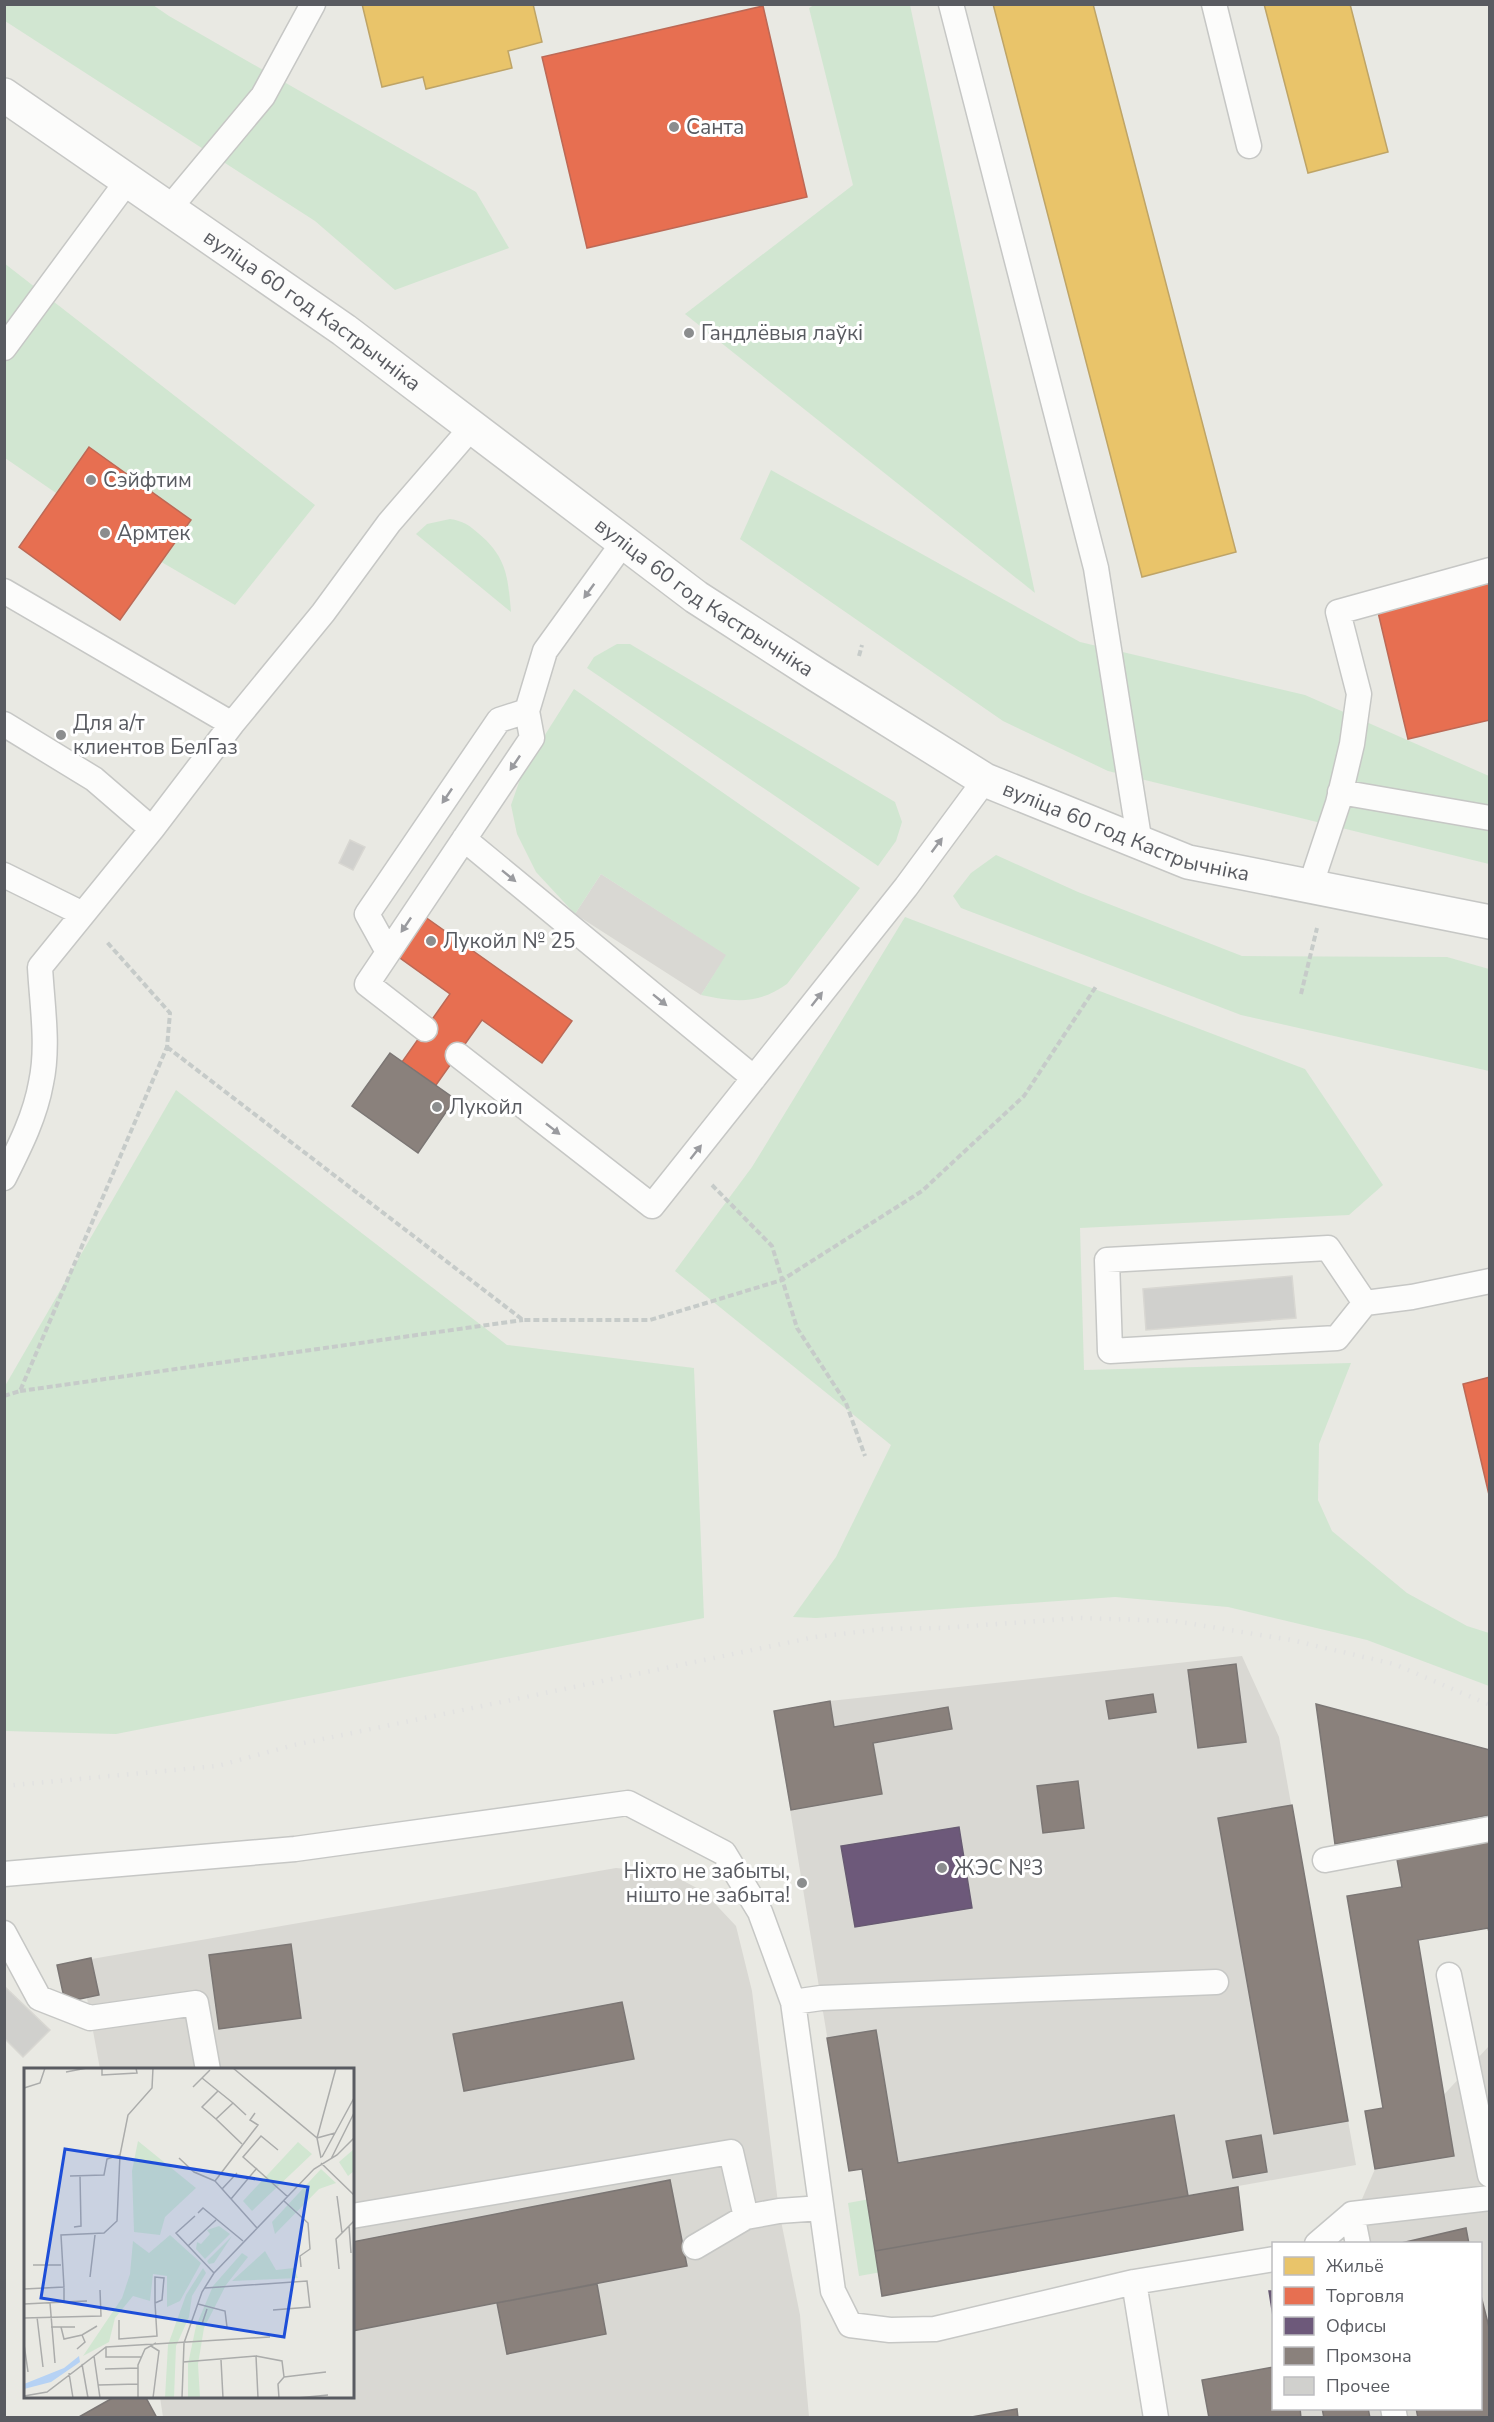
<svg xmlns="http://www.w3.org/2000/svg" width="1494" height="2422" font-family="'Nunito Sans',sans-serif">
<rect width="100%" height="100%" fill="#e9e9e3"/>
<path fill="#d9d8d3" d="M601 874 727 955 701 995 575 914Z
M1242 1656 1279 1737 1356 2165 875 2251 862 2169 849 2171 774 1711 830 1701Z
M616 1868 669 1873 704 1892 736 1926 752 1991 779 2211 800 2315 809 2417H163L160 2397 352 2396V2070L100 2069 87 1998 65 2002 57 1965Z
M1489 2046V2417L1302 2418 1300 2409 1480 2408V2244L1343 2243 1375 2169Z"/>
<path fill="#d1e6d1" d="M816 4 910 5 1035 593 685 314 853 185 809 8Z
M4 5H153L169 16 476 192 509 248 395 290 315 221 5 21Z
M4 263 315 505 235 605 129 543 5 458Z
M771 470 1080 642 1305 695 1489 776V864L1108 771 1003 721 740 539Z
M450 519C463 521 469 525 478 533 507 557 508 577 511 612L416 534 427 524Z
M617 644H630L895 802 902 822 896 841 878 866 587 668 594 657Z
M574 689 860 888 787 984C757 1005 735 1002 701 995L726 955 601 874 575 914 536 872 517 834 511 805 524 768Z
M996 855 1078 892 1242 956 1447 957 1489 969V1071L1241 1015 961 908 953 896 971 873Z
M905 917 1305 1069 1383 1185 1349 1215 1080 1228 1084 1370 1351 1363 1319 1444 1318 1500 1332 1531 1407 1593 1467 1626 1489 1633V1686L1367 1640 1228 1607 1115 1597 816 1618 793 1617 836 1557 891 1445 675 1271 752 1167Z
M176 1090 507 1345 694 1368 704 1618 116 1734 5 1731V1386Z
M957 2183 971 2256 859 2276 848 2203Z"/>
<path fill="#e9c46a" stroke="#bea467" stroke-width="1.5" d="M362 4H533L542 42 508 51 512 68 426 89 423 77 382 87Z
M993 4H1093L1236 552 1142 577Z
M1264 4H1350L1388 152 1308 173Z"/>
<path fill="#e76f51" stroke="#bc6956" stroke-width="1.5" d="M763 6 807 197 587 248 542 57Z
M89 447 191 520 120 620 19 547Z
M1490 581V720L1408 739 1377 608Z
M421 914 572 1021 542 1063 482 1020 436 1085 402 1062 450 994 393 953Z
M1490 1377V1499L1463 1384Z"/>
<path fill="#6d597a" stroke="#675a72" stroke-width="1.5" d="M959 1827 972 1908 855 1927 841 1846Z
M1269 2291H1274V2316H1273Z"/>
<path fill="#8a817c" stroke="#7b7674" stroke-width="1.5" d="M390 1053 455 1099 418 1153 352 1106Z
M1236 1664 1246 1742 1198 1748 1188 1670Z
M1153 1694 1156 1712 1109 1719 1106 1701Z
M830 1701 834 1727 948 1707 952 1729 873 1743 882 1794 791 1810 774 1711Z
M1316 1704 1490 1750V1815L1335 1844Z
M1078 1781 1084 1828 1043 1833 1037 1786Z
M1292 1805 1348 2121 1274 2134 1218 1818Z
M1490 1839V1936L1488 1928 1418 1940 1454 2156 1375 2169 1365 2111 1383 2108 1347 1896 1402 1887 1396 1854Z
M291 1944 301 2018 219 2029 209 1955Z
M91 1958 99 1995 65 2002 57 1965Z
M622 2002 634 2059 464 2091 453 2034Z
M876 2030 898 2163 1174 2115 1188 2196 875 2251 862 2169 849 2171 827 2038Z
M1261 2135 1267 2172 1233 2178 1226 2141Z
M670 2180 687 2266 352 2331V2242Z
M1238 2187 1243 2230 882 2296 875 2251Z
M1466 2228 1469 2244H1397Z
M597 2284 606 2334 507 2354 497 2303Z
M1480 2292 1490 2331V2418H1418L1416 2408H1480Z
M1274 2367V2408H1300L1301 2418H1209L1202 2380Z
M116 2396H145L157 2418H77Z
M1322 2408H1368L1370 2418H1324Z
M1017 2409 1018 2418H966Z"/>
<path fill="#d0d0cd" stroke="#d8d7d2" stroke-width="1.5" d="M350 840 365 847 353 870 339 863Z
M1292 1276 1296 1318 1146 1330 1143 1289Z
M4 1986 50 2030 23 2057 4 2038Z"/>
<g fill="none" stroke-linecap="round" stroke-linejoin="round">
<defs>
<path id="service" d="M951 4 1096 568 1140 844
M1214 4 1249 146
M168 210 263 96 313 4
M4 348 128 180
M4 591 232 724
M4 724 94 779 152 829
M1340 792 1490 818
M464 839 754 1078
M4 875 83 914 152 829 232 724 323 613 389 523 471 428
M1310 887 1338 803 1352 744 1359 694 1338 612 1490 570
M388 952 367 914 499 720 527 711
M425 1029 367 984 532 738 527 711 545 651 623 543
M458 1055 652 1206 906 887 985 780
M4 1178C19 1148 35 1117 41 1083 49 1046 42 1005 40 967L83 914
M1365 1303 1328 1248 1107 1260 1110 1351 1337 1338 1365 1303 1412 1297 1490 1281
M1325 1860 1490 1829
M4 1874 295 1849 628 1803 724 1853 760 1912 793 2002 833 2291 850 2325 890 2330 935 2329 1134 2282 1274 2259
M4 1933 39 1998 90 2018 196 2003 208 2070
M1449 1975 1490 2175
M793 2002 821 1998 1216 1982
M1352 2214 1490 2198
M352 2216 731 2152 746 2217
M1317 2244 1352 2214 1358 2244
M695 2247 746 2217 779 2211 821 2208
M1134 2282 1156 2418
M1393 2408 1395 2418"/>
<g id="tertiary">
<path id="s1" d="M4 95 344 330 696 597 817 675 985 780 1188 862 1490 922"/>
</g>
</defs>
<use href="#service" stroke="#c6c7c5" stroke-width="27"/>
<use href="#tertiary" stroke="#c6c7c5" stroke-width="36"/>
<path stroke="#c6cbc9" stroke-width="4" stroke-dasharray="6 3" stroke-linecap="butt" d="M859 656 862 645
M1301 994 1317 928
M167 1047 523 1320H650L782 1280 922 1191 1024 1096 1097 985
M712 1185 772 1246 797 1328 846 1403 865 1456
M20 1391 523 1320
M4 1396 20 1391 167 1047 170 1013 106 941"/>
<use href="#service" stroke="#fcfcfb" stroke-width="24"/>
<use href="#tertiary" stroke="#fcfcfb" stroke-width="33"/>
<path stroke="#e2e2e1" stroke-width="4.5" stroke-dasharray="1.5 8" stroke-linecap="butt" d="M4 1786 217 1766 294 1745 815 1637 883 1629 943 1628 1079 1618 1175 1621 1291 1640 1394 1664 1490 1705"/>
</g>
<defs><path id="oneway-solid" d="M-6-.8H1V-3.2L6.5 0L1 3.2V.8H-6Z" transform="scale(1.5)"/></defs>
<g fill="#9a9b9f">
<use href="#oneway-solid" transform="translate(589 591) rotate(126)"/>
<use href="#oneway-solid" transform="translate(515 763) rotate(124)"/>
<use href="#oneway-solid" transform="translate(447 796) rotate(124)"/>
<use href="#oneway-solid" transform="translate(937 845) rotate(-53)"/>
<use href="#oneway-solid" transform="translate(509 876) rotate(39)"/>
<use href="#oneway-solid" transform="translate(406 925) rotate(124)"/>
<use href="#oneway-solid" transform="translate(817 999) rotate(-52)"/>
<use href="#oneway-solid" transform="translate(660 1000) rotate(39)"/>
<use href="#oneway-solid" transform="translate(553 1129) rotate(38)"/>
<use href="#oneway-solid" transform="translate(696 1152) rotate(-52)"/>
</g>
<g fill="#8b8d8e" stroke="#fff" stroke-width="2">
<circle cx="674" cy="127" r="6"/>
<circle cx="689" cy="333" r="6"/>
<circle cx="91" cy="480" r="6"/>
<circle cx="105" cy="533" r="6"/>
<circle cx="61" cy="735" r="6"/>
<circle cx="431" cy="941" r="6"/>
<circle cx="437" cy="1107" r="6"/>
<circle cx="942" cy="1868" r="6"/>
<circle cx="802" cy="1883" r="6"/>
</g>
<g text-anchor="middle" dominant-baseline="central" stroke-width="6" stroke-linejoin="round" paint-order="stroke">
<g font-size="21" fill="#595b61" stroke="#fff" text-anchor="start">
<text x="686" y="127">Санта</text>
<text x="701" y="333">Гандлёвыя лаўкі</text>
<text x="103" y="480">Сэйфтим</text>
<text x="117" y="533">Армтек</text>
<text x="73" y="723">Для а/т<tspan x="73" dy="24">клиентов БелГаз</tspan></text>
<text x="443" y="941">Лукойл № 25</text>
<text x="449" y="1107">Лукойл</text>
<text x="954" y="1868">ЖЭС №3</text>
<text x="790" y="1871" text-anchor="end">Ніхто не забыты,<tspan x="790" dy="24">нішто не забыта!</tspan></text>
</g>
<g font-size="21" fill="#595b61" stroke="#fff">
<text stroke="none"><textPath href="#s1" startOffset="376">вуліца 60 год Кастрычніка</textPath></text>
<text stroke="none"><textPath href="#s1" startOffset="862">вуліца 60 год Кастрычніка</textPath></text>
<text stroke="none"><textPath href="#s1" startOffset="1348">вуліца 60 год Кастрычніка</textPath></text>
</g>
</g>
<g transform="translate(24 2068)">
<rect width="330" height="330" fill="#e9e9e3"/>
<path d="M114 73 172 120 141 149 136 167 110 164 108 103ZM274 74 288 86 228 143 219 133ZM330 81V103L324 108 315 94ZM297 101 312 115 295 121 251 166 248 154ZM195 158 206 166 181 191 172 181 173 174 177 176 186 166 183 162ZM146 167 177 195 156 233 143 239V208L129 206 126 233 109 228 91 250 85 274 59 288 98 230 106 206 109 173 125 185ZM208 168 190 195 185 196 183 193ZM241 183 252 202 270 200 274 210 208 213ZM218 185 224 189 202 217 180 260 174 296 176 330H164V296L172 258 189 218ZM179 200 182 205 168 228 165 249 152 278 150 330H141L144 277 162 227Z" fill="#d1e6d1"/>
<path d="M55 288 56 294 27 314 0 321V316L40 300Z" fill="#b6d2f4"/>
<path fill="none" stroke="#abacab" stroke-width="1.5" d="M78 0V7L113 5 112 0M209 0 293 70 297 90M42 4 63 0M178 10 209 35M169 19 186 2M0 20 16 15 21 0M231 45 226 52 234 57 191 113 233 160M192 51 178 39 194 23M293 70 312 0M293 70 311 65M218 76 192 51 209 35 222 47M254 82 237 68 219 89 264 129M298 89 330 30M155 90 170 104 191 113M307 91 330 45M297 95 330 127M46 108 80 107 83 91 96 87M198 121 213 105M313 128 318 165M207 131 233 100M260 133 284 155 286 181 276 188 277 199M174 145 179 140 219 173M171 148 152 165 190 205M325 158 327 185M50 159 57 158 56 108M164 178 192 152M9 197H37M315 201 312 171 330 153M66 209 71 167M181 220 283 213 286 239 249 242M0 221 40 219 37 167 80 165 93 153 96 87 104 47 128 20 129 0M40 234 63 233M26 235 31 295M0 236 40 234V219M174 236 201 243 203 259M13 249 19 299M0 250 77 248 76 222M95 252V271L133 268 131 235 138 232 140 210 131 209V235M167 255 178 256 183 241M27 259H51M37 259 40 271 58 267 73 258M0 276 4 304M127 278 135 283 129 330M82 279V289H117M53 281 61 274 58 267M70 288 76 330M232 288 258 293 260 309 254 316 255 330M197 292 199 330M159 294 232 288 234 330M58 296 64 330M81 301 114 300M45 305 49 330M260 309 302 304M74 317 114 316M0 328 23 324 82 279 246 269M114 330V297L121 281 132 275M158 330 160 275 178 224 190 205 290 101 313 87 330 70M273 330 304 327"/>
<path fill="#1d4ed8" fill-opacity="0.15" stroke="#1d4ed8" stroke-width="3" d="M41 81 284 119 260 269 17 230Z"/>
<rect width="330" height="330" fill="none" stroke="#595b61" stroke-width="3"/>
</g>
<rect width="1494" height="2422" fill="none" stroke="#595b61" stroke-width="12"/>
<rect x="1272" y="2242" width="210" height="168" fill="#ffffff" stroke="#bdbdc0" stroke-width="1.5"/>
<rect x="1284" y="2257" width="30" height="18" fill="#e9c46a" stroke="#bdbdc0" stroke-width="1.5"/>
<text x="1326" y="2272" font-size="18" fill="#595b61">Жильё</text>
<rect x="1284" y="2287" width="30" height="18" fill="#e76f51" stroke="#bdbdc0" stroke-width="1.5"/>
<text x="1326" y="2302" font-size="18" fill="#595b61">Торговля</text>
<rect x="1284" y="2317" width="30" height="18" fill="#6d597a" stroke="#bdbdc0" stroke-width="1.5"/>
<text x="1326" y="2332" font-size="18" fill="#595b61">Офисы</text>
<rect x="1284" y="2347" width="30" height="18" fill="#8a817c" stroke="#bdbdc0" stroke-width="1.5"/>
<text x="1326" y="2362" font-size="18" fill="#595b61">Промзона</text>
<rect x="1284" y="2377" width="30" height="18" fill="#d0d0cd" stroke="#bdbdc0" stroke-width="1.5"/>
<text x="1326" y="2392" font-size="18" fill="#595b61">Прочее</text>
</svg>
